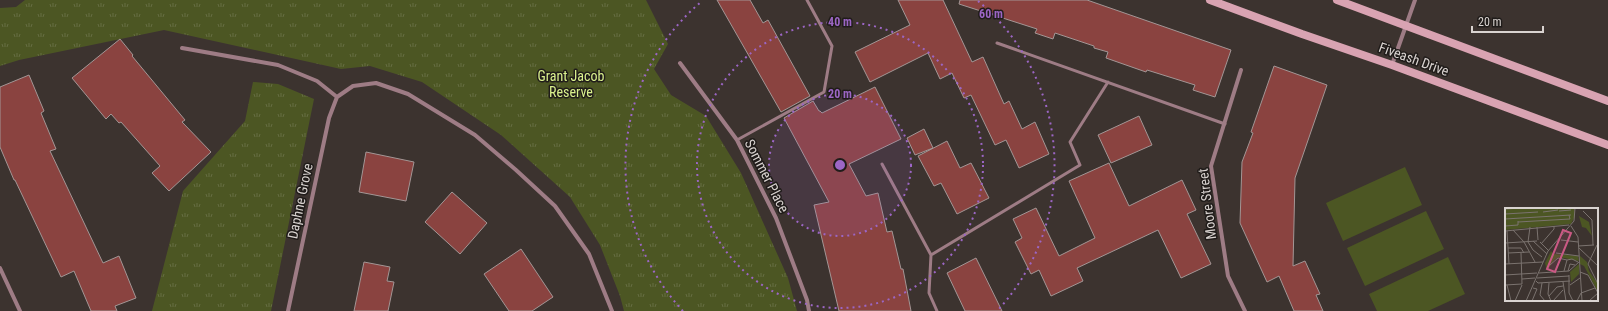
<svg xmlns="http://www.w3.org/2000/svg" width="1608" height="311" font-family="'Roboto Condensed',sans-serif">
<defs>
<pattern id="park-tufts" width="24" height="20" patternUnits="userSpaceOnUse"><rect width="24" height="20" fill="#4c5623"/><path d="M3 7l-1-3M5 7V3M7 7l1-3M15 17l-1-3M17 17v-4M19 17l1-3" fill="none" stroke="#656d42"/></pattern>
</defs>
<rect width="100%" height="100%" fill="#3c332f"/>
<path fill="#4c5623" d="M1405 167 1422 205 1343 241 1326 203Z
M1426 211 1444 249 1365 286 1347 248Z
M1448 257 1465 294 1428 311H1377L1369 294Z"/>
<path fill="url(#park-tufts)" d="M25 0H646L668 44 654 69 671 95 706 116 741 173 788 278 797 311H624L620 296 600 245 570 197 501 135 422 82 370 66 341 69 164 30 19 60 0 66V8L16 7Z
M253 82 278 84 314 99 271 311H152L183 191 245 121Z"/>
<path fill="#8a4340" stroke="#a39695" d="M717 0H750L763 23 768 20 810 96 781 112Z
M898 0H943L972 62 983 57 1004 104 1009 101 1022 129 1035 122 1049 154 1019 168 1006 140 995 145 971 95 964 98 952 73 940 79 928 53 870 82 855 52 910 25Z
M960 0H1087L1231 50 1215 97 1193 90 1195 85 1147 70 1146 72 1106 58 1108 52 1094 48V46L1055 33 1053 39 1035 33 1037 29 959 4Z
M120 39 133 55 132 56 185 120 182 122 211 152 169 191 152 173 160 166 121 122 119 123 111 114 106 119 72 78Z
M1274 66 1327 85 1295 178 1293 266 1305 261 1320 294 1316 295 1323 311H1294L1279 276 1267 282 1240 223 1242 162 1253 133 1251 132Z
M29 75 44 111 41 113 56 149 50 151 103 263 119 256 136 298 115 306 117 311H91L74 271 61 277 15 180H14L0 147V87Z
M875 87 901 139 849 164 866 196 878 193 887 232 892 231 901 269H903L911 311H839L814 205 829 202 784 118 813 101 819 111H820L822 113Z
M1139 116 1152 145 1111 163 1098 135Z
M924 129 933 148 915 155 907 138Z
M947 141 960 168 971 163 989 198 957 214 941 183 934 186 918 156Z
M366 152 414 162 406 201 359 192Z
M1109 163 1129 206 1182 180 1196 210 1187 214 1211 264 1181 278 1158 230 1077 268 1083 281 1051 296 1039 270 1031 274 1015 242 1022 238 1013 219 1036 208 1059 256 1095 238 1069 181Z
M452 192 487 223 460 254 425 222Z
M521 249 553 297 532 311H509L484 274Z
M976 258 1002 311H965L947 273Z
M364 262 390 267 387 281 394 282 388 311H354Z"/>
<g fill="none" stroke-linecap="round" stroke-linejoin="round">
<path stroke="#9e7c85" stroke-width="3" d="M997 43 1225 124
M737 140 824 92 832 46 807 0
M882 164 931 255 929 293 937 311
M931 255 1080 165 1070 142 1108 82"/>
<path stroke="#9e7c85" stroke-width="4" d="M182 48 278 65 317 81 337 97 353 86 376 83 408 94 475 135 516 170 555 206 589 254 612 311
M680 63 737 140 776 218 807 300 809 311
M1392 65 1415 0
M1241 70 1211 166 1228 276 1245 311
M0 268 20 311
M288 311 329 118 337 97"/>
<path stroke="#d9a3b2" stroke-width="8" d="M1210 0 1302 34 1392 65 1608 145
M1337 0 1608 101"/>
</g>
<circle cx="840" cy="165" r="71" fill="#9c66c5" fill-opacity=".12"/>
<g fill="none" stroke="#9c66c5" stroke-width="2" stroke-dasharray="2 4">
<circle cx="840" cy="165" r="71"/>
<circle cx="840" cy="165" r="143"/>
<path d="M683 311A214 214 0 0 1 702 1M978 1A214 214 0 0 1 997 311"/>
</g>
<g text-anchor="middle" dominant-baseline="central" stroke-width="3" stroke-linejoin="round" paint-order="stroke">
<g font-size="14" fill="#d9d3d0" stroke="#201c1a">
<text transform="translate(1414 59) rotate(20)">Fiveash Drive</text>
<text transform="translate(767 176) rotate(63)">Sommer Place</text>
<text transform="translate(300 201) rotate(-78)">Daphne Grove</text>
<text transform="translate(1207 204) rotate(-97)">Moore Street</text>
</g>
<g font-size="14" fill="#daf18d" stroke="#201c1a">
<text x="571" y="76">Grant Jacob<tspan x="571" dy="16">Reserve</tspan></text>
</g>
</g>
<g transform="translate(1505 208)">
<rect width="93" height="93" fill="#3c332f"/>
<path d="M74 56V66L66 74 65 64Z" fill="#4c5623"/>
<path d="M0 0H69L70 8 66 16 0 22Z" fill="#4c5623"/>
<path d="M72 1 74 8 84 14 87 28 81 20 77 19ZM46 43 48 46 73 48 74 53 54 49 49 52 42 63 40 55ZM75 48 82 54 84 63 93 76V84L79 58 75 56Z" fill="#4c5623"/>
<path fill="none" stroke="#7b736f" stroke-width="1" d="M0 1 17 0M54 3 66 2M78 3 87 12 88 37M38 4 53 2M0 6 33 4M0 11 66 7M13 14 65 11 64 7M0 18 13 17V13M66 18 73 29 77 93M25 19 23 34 28 42 37 49M32 19 33 32M8 22 19 34 30 54M0 23 64 17M2 23 4 56M56 32 73 34M28 33 42 46M35 34 44 43M0 35 32 33M36 36 49 21V18M92 37 83 56 93 76M73 38 89 37M3 40H16L19 45M74 40 93 58M3 45 24 44M16 45 17 76M51 45 74 48M0 56 38 54M45 57 53 50 62 52M59 63 62 52 67 51 73 54M63 63 65 56 70 57M75 64 83 67 93 85M34 65 64 63 74 54M0 67 32 65M64 67V85L68 93M32 70 64 68M17 71 30 70M31 73 33 75 65 73M58 74 61 93M37 75 35 87 40 93M44 75 43 86 46 93M0 77 17 76M2 77 6 93M65 77 75 70M44 88 52 79 58 78M10 93 17 77M21 93 43 43 69 13 70 0M27 93 32 81 28 80M48 93 58 82M72 93 76 85 90 80M84 93 93 85"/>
<path fill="#ca5984" fill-opacity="0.15" stroke="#ca5984" stroke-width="2" d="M58 22 66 25 50 64 42 61Z"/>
<rect width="93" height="93" fill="none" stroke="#d9d3d0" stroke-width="2"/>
</g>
<circle cx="840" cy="165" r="6" fill="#9c66c5" stroke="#201c1a" stroke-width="2"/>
<g font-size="12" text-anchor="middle" font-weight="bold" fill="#9c66c5" stroke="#201c1a" stroke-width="3" stroke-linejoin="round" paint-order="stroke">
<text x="991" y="18">60 m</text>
<text x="840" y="26">40 m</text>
<text x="840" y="98">20 m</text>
</g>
<path d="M1472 26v6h71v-6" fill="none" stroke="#d9d3d0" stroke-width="2"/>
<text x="1478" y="26" font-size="12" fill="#d9d3d0" stroke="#201c1a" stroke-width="3" paint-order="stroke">20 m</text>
</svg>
